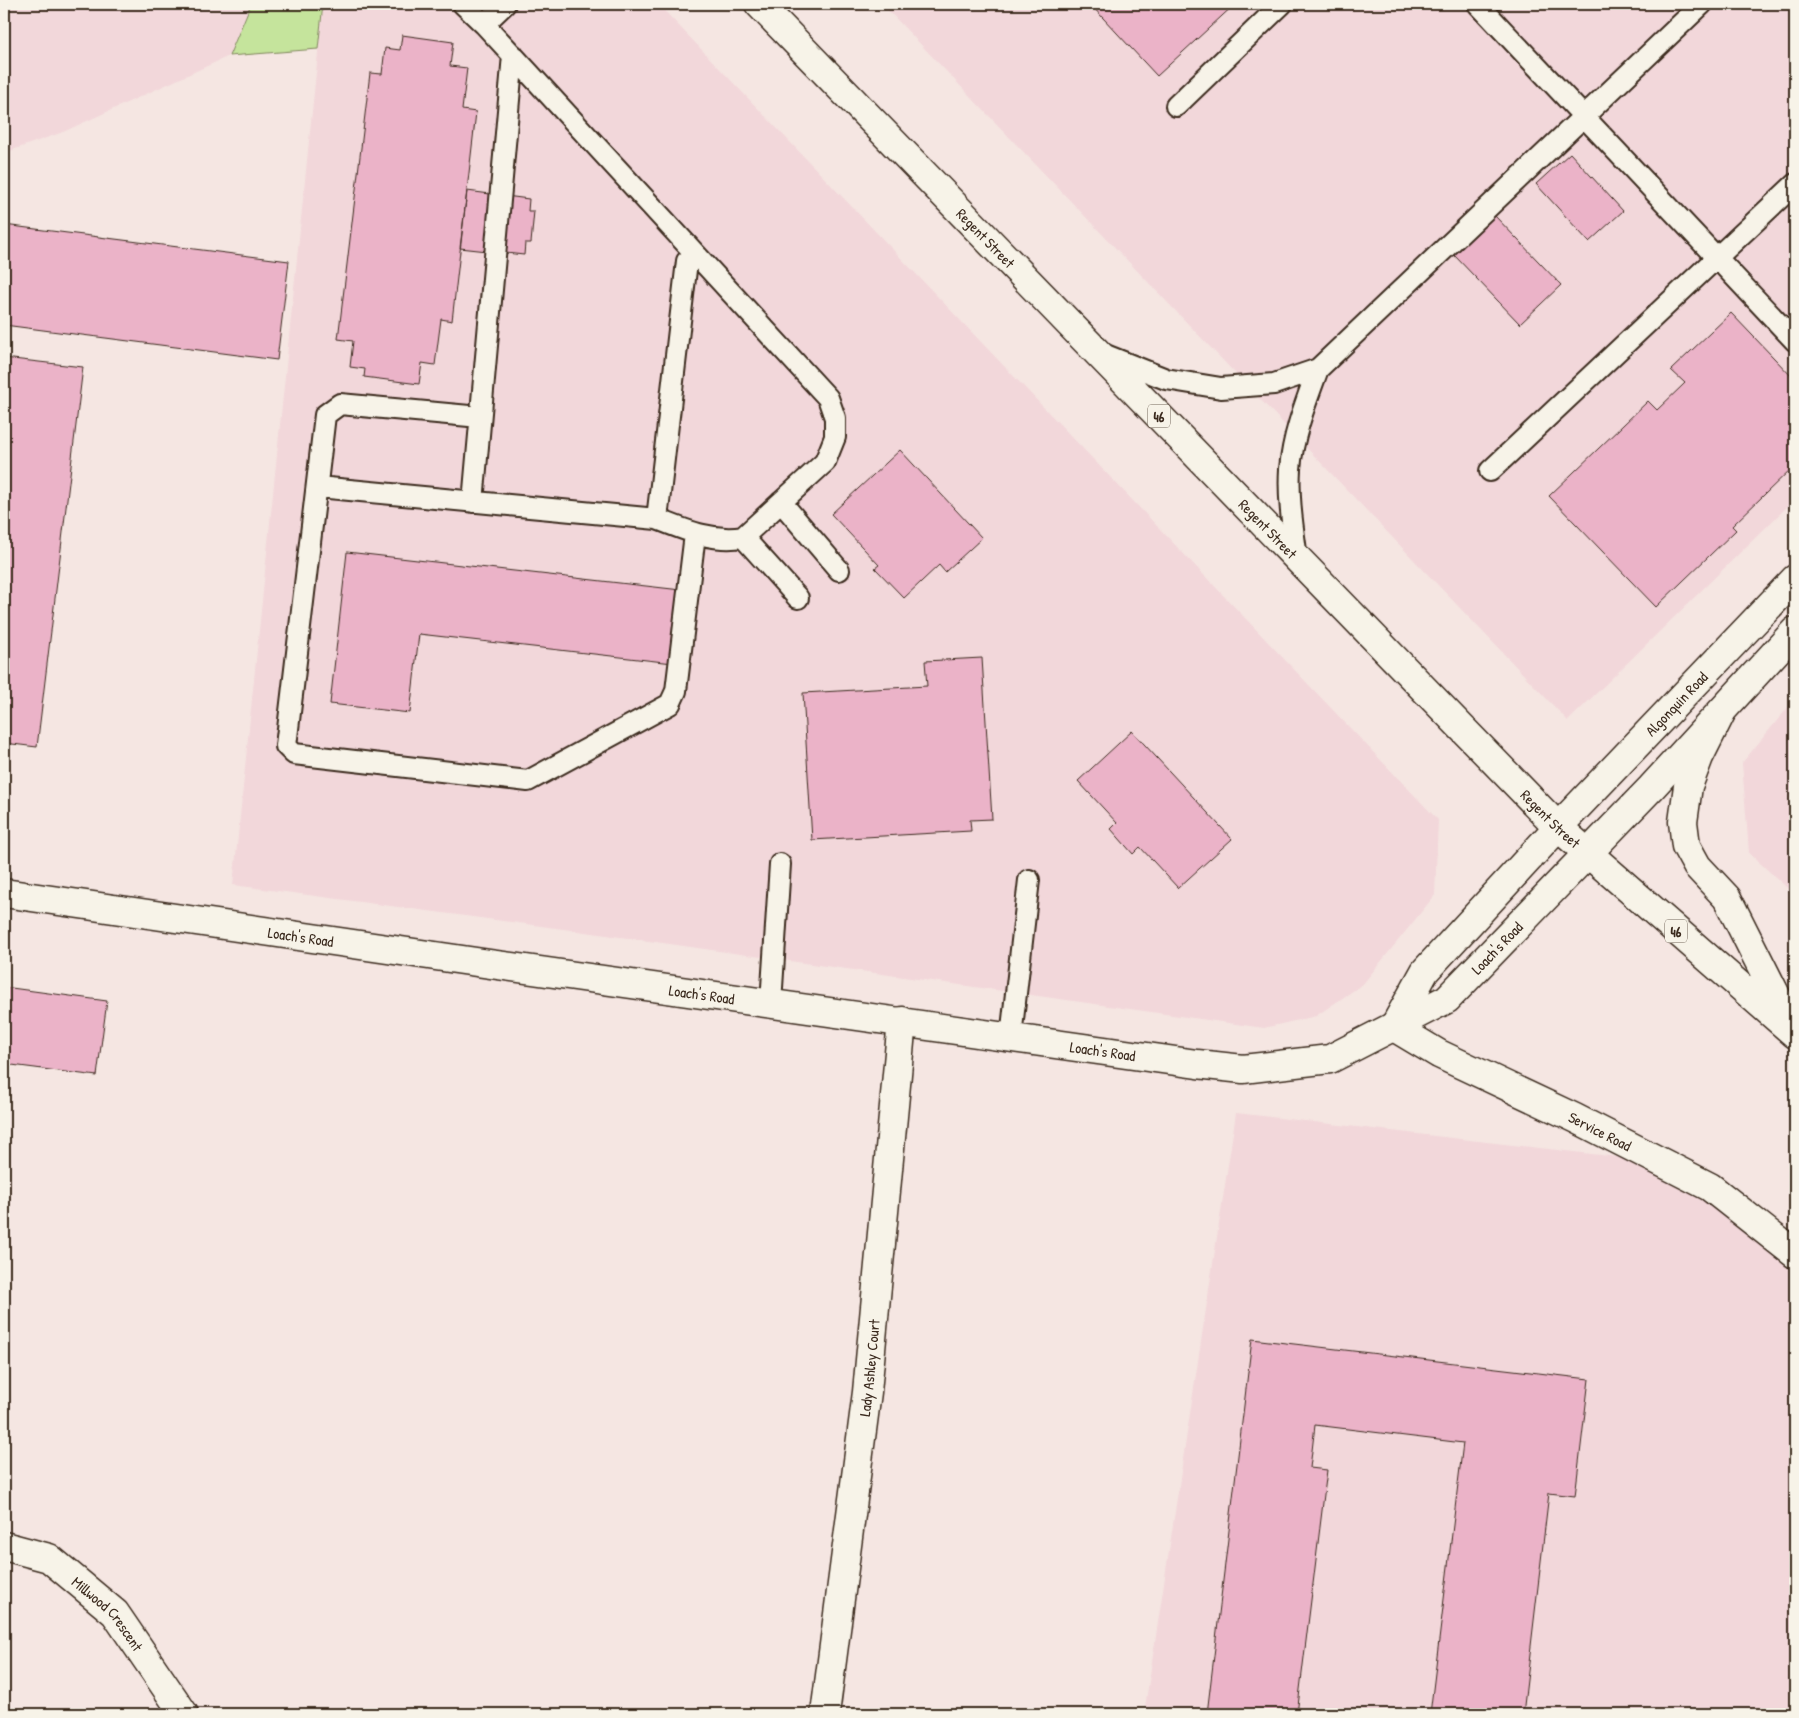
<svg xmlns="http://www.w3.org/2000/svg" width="1799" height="1718" font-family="'Patrick Hand',sans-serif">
<rect width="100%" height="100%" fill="#f5e6e2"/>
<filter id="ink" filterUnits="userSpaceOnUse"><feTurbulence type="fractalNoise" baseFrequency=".02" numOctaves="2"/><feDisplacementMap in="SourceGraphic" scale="10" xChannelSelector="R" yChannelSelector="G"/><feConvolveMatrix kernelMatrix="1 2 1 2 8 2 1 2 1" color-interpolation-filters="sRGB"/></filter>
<g filter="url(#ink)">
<path fill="#f2d7da" d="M4 4H251L229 56 63 132 4 153Z
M323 4H658L1438 820 1435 895 1363 984 1316 1016 1264 1028 578 931 233 885Z
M882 4H1795V499L1568 721Z
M1795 699V895L1749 853 1742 763Z
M1236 1113 1661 1162 1795 1254V1714H1144Z"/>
<path fill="#c5e49c" stroke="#80875d" d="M251 4H323L318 49 229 56Z"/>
<path fill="#ebb3c8" stroke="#3b2a1e" d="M1090 4H1235L1157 76Z
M402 35 453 42 450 66 467 68 462 110 476 112 452 321 441 319 435 365 422 363 419 384 364 377 365 369 350 367 353 341 338 339 370 73 382 74 385 48 400 50Z
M1570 153 1623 211 1589 242 1536 184Z
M467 191 529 199 528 211H534L531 243H525L524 255 460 248Z
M1495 216 1561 285 1520 324 1454 255Z
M4 225 289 261 277 360 4 325Z
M1731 313 1795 380V465L1732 526 1736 530 1656 607 1549 496 1648 401 1657 410 1685 383 1671 370Z
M4 358 83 367 37 747 4 743Z
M900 450 982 538 945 572 939 565 904 598 875 568 879 565 831 514Z
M347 552 681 590 673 663 419 634 410 713 330 704Z
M982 658 992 819 970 820 971 831 812 840 803 693 927 686 925 661Z
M1132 731 1232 839 1178 888 1140 847 1133 854 1111 829 1117 823 1078 781Z
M4 987 107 1001 97 1076 4 1064Z
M1252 1339 1589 1379 1575 1496 1549 1493 1523 1714H1430L1463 1443 1315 1425 1310 1468 1327 1470 1297 1714H1207Z"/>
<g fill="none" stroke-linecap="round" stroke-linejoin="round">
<defs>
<path id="service" d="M463 4 484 24 505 4
M1478 4 1795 341
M1176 106 1282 4
M1103 354 1166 379 1221 388 1274 384 1318 369 1702 4
M480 417 340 404 325 415 286 746 294 754 528 781 670 704 676 691 695 534
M1490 471 1795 184
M318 487 657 519C685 530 712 542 743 537L825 462 835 437V418L828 398 484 24
M473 502 513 55
M781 502 839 570
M657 519 687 261 696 255
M743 537 798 598
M1297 558C1293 529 1288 499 1290 469 1293 434 1306 402 1318 369
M771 1003 780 864
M1011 1037 1029 880"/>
<g id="minor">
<path id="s1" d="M1394 1027 1439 1054 1575 1118 1710 1187 1795 1254"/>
<path id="s2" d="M4 1546 49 1558 115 1613 184 1714"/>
<path id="s3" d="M825 1714 867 1392 902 1021"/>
</g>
<g id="tertiary">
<path id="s4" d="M4 893 490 964 1197 1064 1243 1069 1330 1059 1447 999 1651 788 1795 631"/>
<path id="s5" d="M1394 1027 1425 971 1558 827 1795 579"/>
</g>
<g id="primary">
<path id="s6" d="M759 4 1558 827 1795 1034"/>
<path d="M1721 713 1699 757 1688 786 1683 822 1686 846 1697 866 1727 898 1789 1021"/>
</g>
</defs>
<use href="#service" stroke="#3b2a1e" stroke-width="24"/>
<use href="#minor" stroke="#3b2a1e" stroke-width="31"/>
<use href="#tertiary" stroke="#3b2a1e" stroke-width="31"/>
<use href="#primary" stroke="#3b2a1e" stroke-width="31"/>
<use href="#service" stroke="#f7f3e8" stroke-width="20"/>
<use href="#minor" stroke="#f7f3e8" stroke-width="28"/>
<use href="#tertiary" stroke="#f7f3e8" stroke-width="28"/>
<use href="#primary" stroke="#f7f3e8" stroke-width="28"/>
</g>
</g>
<g text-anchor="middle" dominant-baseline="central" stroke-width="4" stroke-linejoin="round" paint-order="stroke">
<g fill="#f7f3e8" stroke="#73665b" stroke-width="1">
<rect x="1148" y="404.5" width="22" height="23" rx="4"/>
<rect x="1665" y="919.5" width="22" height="23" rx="4"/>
</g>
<g font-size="14" font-weight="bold" fill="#3b2a1e">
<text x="1159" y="416">46</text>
<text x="1676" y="931">46</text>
</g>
<g font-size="15" fill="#3b2a1e" stroke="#f7f3e8">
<text stroke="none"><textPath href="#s6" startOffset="326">Regent Street</textPath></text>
<text stroke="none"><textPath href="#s6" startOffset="731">Regent Street</textPath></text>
<text stroke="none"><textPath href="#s5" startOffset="431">Algonquin Road</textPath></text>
<text stroke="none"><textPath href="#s6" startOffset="1136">Regent Street</textPath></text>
<text stroke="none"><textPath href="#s4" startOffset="300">Loach's Road</textPath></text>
<text stroke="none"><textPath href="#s4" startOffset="1542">Loach's Road</textPath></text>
<text stroke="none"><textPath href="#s4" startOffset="705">Loach's Road</textPath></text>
<text stroke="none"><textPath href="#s4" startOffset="1110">Loach's Road</textPath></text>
<text stroke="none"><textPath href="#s1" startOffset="231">Service Road</textPath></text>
<text stroke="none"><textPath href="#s3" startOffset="349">Lady Ashley Court</textPath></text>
<text stroke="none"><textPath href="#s2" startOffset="128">Millwood Crescent</textPath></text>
</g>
</g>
<rect width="1799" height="1718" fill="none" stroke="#f7f3e8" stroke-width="20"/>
<rect x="10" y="10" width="1779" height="1698" fill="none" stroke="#3b2a1e" stroke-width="2" filter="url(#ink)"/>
</svg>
